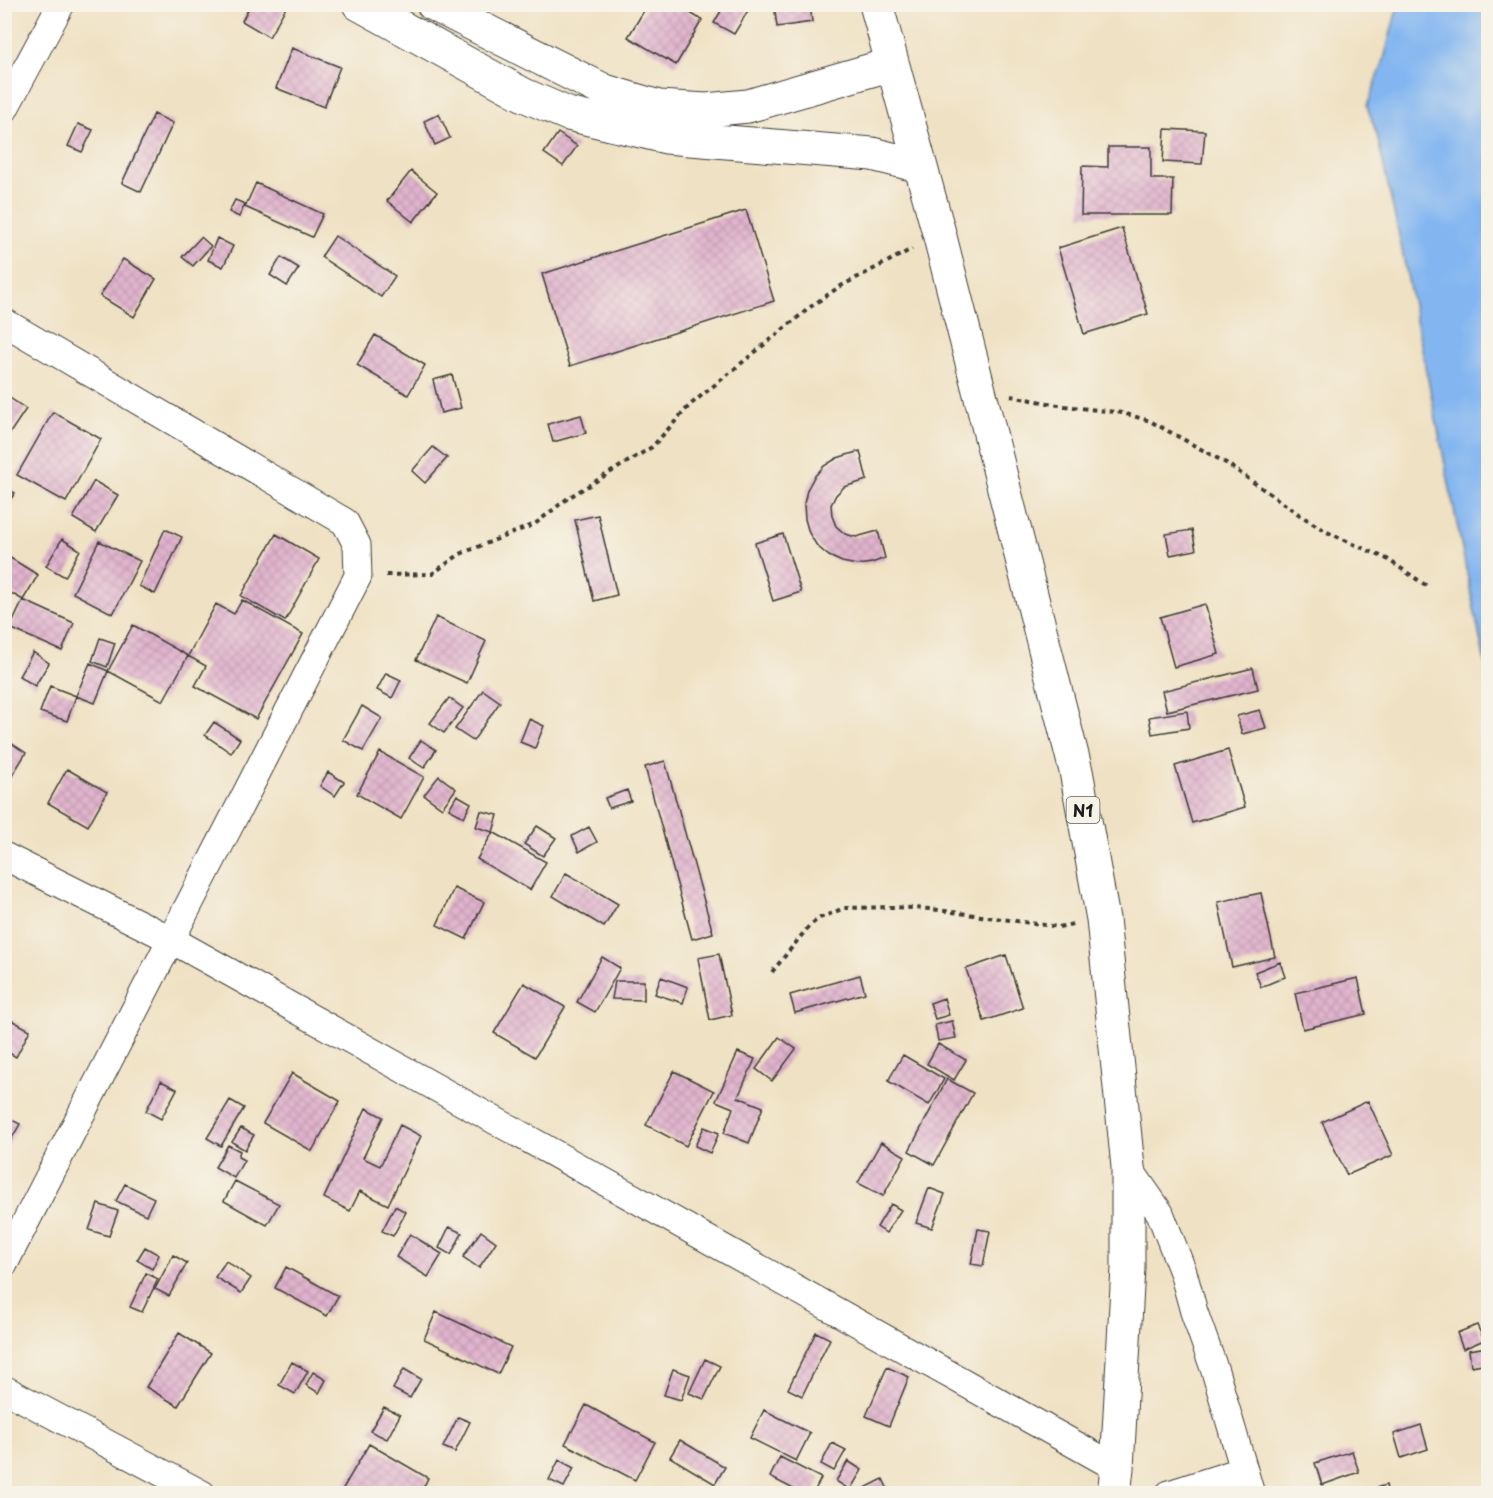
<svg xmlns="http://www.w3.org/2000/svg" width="1493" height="1498" font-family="'Playpen Sans',sans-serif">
<defs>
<pattern id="building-cross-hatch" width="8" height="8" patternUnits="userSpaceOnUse" patternTransform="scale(1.5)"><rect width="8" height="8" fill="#e0b4cd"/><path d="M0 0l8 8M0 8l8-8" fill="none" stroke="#c09aaf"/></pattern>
</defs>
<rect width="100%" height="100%" fill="#f7f3e8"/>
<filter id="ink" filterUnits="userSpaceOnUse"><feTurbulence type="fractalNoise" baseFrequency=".0167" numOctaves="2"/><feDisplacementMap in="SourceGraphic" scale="12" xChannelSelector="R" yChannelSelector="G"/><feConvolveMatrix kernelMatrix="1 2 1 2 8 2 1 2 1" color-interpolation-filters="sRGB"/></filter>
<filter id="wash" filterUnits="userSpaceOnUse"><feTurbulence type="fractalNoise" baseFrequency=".008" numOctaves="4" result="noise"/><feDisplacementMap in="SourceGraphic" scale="24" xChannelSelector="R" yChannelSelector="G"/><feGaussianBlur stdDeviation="1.35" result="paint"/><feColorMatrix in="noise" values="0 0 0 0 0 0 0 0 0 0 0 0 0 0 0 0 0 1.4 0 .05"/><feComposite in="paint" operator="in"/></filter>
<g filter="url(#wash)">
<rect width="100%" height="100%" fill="#efe1c3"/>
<path fill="#83b6f0" stroke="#506986" stroke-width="1.5" d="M1398 5H1488V678L1400 240 1377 135 1367 106 1383 63Z"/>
<g id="blocks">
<path fill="url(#building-cross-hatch)" d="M251 4H288L269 37 242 21Z
M648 4H675L702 20 676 65 628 37Z
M725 4H752L734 34 714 23Z
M774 4H810L812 22 777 27Z
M292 48 340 67 324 107 276 88Z
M154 114 173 123 141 192 122 183Z
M439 114 450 138 435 145 424 121Z
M78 124 93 130 82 152 68 146Z
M1165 129 1205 131 1202 164 1163 162Z
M558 133 577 146 563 166 544 153Z
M1108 147H1151V179H1173L1172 215H1081L1082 166 1108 167Z
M411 171 437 192 413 222 387 201Z
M256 183 323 214 312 237 245 207Z
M235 200 245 204 239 217 229 212Z
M746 210 774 301 570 366 542 274Z
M1122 228 1148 314 1084 334 1058 248Z
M335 236 395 276 381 297 321 257Z
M201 237 211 246 193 266 182 257Z
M217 238 233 246 223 267 208 260Z
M281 257 299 268 287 286 270 275Z
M123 259 156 279 134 317 100 296Z
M375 335 425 365 408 395 357 365Z
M452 375 461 408 441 413 433 380Z
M4 394 26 409 4 442Z
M53 412 101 439 66 502 17 475Z
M581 415 586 433 553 442 548 424Z
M433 447 447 458 425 483 412 471Z
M860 451 867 480 844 487 836 495 831 505 832 516 836 526 845 534 856 537 878 531 885 558 872 563 857 565 842 562 829 556 817 546 809 533 805 519 804 504 807 490 814 477 824 466 837 458Z
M94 481 118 495 96 532 73 518Z
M4 487 15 493 4 509Z
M598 515 617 595 594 601 575 520Z
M165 529 182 537 155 594 139 586Z
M1192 530 1196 550 1170 555 1166 534Z
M276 534 319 559 285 621 241 596Z
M783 534 801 592 773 601 755 543Z
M62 539 80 550 65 577 46 566Z
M99 541 140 561 113 614 73 593Z
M4 554 38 575 23 600 4 589Z
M23 600 74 623 62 651 10 628Z
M242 600 303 634 256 719 195 686 206 666 188 656 216 604 234 614Z
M1205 604 1219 654 1174 667 1160 617Z
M436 617 486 641 467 683 416 660Z
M133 625 188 656 163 701 108 671Z
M100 638 115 643 107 667 92 661Z
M33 652 49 663 35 686 19 676Z
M90 663 108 671 95 703 76 696Z
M1253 668 1258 689 1167 711 1162 691Z
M386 673 401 680 392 698 377 690Z
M50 686 76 696 67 721 40 712Z
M483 690 500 702 473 741 455 729Z
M449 698 463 708 444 733 430 723Z
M362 706 382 718 363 751 343 740Z
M1260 710 1266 728 1242 734 1237 716Z
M1187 711 1189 728 1152 734 1149 717Z
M529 719 544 726 535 748 520 742Z
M214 722 240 739 231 753 205 735Z
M5 739 26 753 5 787Z
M421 740 436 750 424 768 409 758Z
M1228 750 1245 807 1192 823 1175 766Z
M380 752 424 777 401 819 357 794Z
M665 761 713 933 692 939 645 767Z
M67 769 107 792 88 826 48 803Z
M328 772 344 782 335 796 320 786Z
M439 776 456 789 442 808 424 795Z
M627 790 631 801 609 808 605 798Z
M457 795 471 803 464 817 449 809Z
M481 811 498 815 493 832 476 827Z
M537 826 556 838 543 856 524 844Z
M589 827 597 842 579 852 572 836Z
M493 832 546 862 530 890 477 859Z
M566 873 618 904 604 927 553 896Z
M454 888 484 902 466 939 437 925Z
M1261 893 1275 957 1232 967 1218 902Z
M719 954 732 1015 710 1020 698 958Z
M1006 955 1023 1008 984 1021 966 969Z
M602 957 620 968 595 1012 577 1002Z
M1280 962 1285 977 1261 987 1255 972Z
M860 975 865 993 795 1013 790 995Z
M661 977 688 987 683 1003 655 994Z
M1358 978 1366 1014 1303 1029 1295 993Z
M615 981H644V1000L612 999Z
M524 983 565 1007 535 1057 494 1033Z
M944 998 949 1015 935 1019 930 1003Z
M11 1020 30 1030 16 1057 4 1050V1032Z
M952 1021 956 1038 938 1041 935 1025Z
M779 1037 796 1049 772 1081 756 1069Z
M938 1044 966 1060 954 1080 927 1064Z
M738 1052 755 1059 738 1097 763 1107 749 1143 724 1133 733 1108 716 1101Z
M903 1055 944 1079 929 1105 888 1081Z
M674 1071 714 1091 686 1146 646 1125Z
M292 1073 340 1101 312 1151 263 1123Z
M947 1079 973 1093 934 1165 909 1151Z
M161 1081 177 1089 161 1119 146 1111Z
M230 1100 244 1108 221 1146 207 1138Z
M1368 1101 1393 1155 1347 1175 1322 1122Z
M366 1108 383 1117 363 1158 380 1166 400 1125 421 1136 388 1205 360 1191 350 1211 324 1198Z
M4 1116 20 1124 4 1152Z
M704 1127 719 1133 710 1153 695 1146Z
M241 1128 254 1135 245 1150 232 1142Z
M881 1142 905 1156 883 1196 858 1183Z
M228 1145 240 1151 238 1157 244 1160 234 1178 215 1167Z
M235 1181 279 1204 267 1225 224 1201Z
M125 1184 154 1198 146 1215 116 1201Z
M929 1188 945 1194 932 1228 916 1223Z
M98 1204 118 1211 109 1236 89 1230Z
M891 1204 901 1210 886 1233 877 1227Z
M395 1206 406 1212 393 1236 382 1231Z
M449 1227 462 1233 451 1255 439 1248Z
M978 1229 990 1231 983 1266 971 1264Z
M481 1231 496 1242 479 1268 463 1257Z
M410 1234 442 1254 428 1277 396 1257Z
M145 1247 159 1255 152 1269 137 1260Z
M173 1255 187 1263 169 1296 155 1289Z
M226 1261 251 1278 241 1293 215 1277Z
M286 1267 338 1296 327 1316 275 1288Z
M146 1273 158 1279 142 1312 130 1307Z
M436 1312 511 1347 498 1374 424 1339Z
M1477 1325 1484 1340 1463 1349 1457 1333Z
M816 1332 830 1339 802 1396 788 1389Z
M179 1333 211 1353 178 1406 146 1387Z
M1488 1347V1363L1471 1366 1469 1350Z
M705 1359 720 1366 704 1399 689 1393Z
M292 1362 308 1371 295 1394 279 1385Z
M887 1367 909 1377 889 1426 866 1416Z
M404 1369 421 1379 410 1398 393 1389Z
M673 1369 690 1375 681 1400 664 1395Z
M313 1372 326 1380 319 1393 306 1385Z
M586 1405 655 1442 635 1480 565 1444Z
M384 1407 400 1415 387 1439 370 1431Z
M764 1410 810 1433 796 1461 750 1438Z
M458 1417 470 1422 455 1452 443 1447Z
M1421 1425 1428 1449 1401 1458 1394 1434Z
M680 1440 725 1467 715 1484 670 1457Z
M832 1443 846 1450 834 1471 821 1464Z
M369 1444 428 1478 420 1494H347L342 1490Z
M1352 1451 1359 1472 1322 1485 1315 1463Z
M780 1457 821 1478 813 1494H803L770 1477Z
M559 1460 574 1468 564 1487 549 1480Z
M848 1461 862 1470 850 1490 836 1481Z
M883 1479 890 1494H863L861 1490Z
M1386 1485 1388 1494H1360L1359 1493Z"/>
</g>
</g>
<g filter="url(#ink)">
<use href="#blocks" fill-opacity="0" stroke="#3c3a35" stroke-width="1.5"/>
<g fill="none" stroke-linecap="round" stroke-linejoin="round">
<defs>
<path id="minor" d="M4 110 61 4
M4 322 345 522 357 545 358 576 4 1264
M4 856 172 940 1117 1468
M1128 1167 1160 1213 1183 1272 1194 1312 1215 1371 1251 1494
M4 1389 202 1494
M1169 1494 1244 1470"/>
<path id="tertiary" d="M359 4 524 95 568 114 666 137 872 154 920 166
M433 4 605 91 659 107 706 110 748 106 892 64"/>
<path id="trunk" d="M876 4 939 233 1076 771 1103 919 1128 1167V1268L1117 1468 1114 1494"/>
</defs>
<use href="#minor" stroke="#3c3a35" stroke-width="29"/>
<use href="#tertiary" stroke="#3c3a35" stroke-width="35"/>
<use href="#trunk" stroke="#3c3a35" stroke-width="35"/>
<path stroke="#3c3a35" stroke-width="4" stroke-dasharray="4.5 4.5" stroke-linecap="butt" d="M1011 396 1064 406 1123 413 1150 421 1226 463 1300 515 1327 532 1387 559 1427 586
M386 575 432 574 460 554 535 524 568 498 652 447 690 405 813 305 839 287 912 249
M772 972 810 925 820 918 844 908 895 907 931 909 1059 927 1073 924"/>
<use href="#minor" stroke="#fff" stroke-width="27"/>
<use href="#tertiary" stroke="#fff" stroke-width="33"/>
<use href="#trunk" stroke="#fff" stroke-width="33"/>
</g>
</g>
<g text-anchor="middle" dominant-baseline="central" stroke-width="5" stroke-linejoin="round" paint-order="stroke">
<rect fill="#f7f3e8" stroke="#5e5c59" stroke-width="1.5" x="1066.5" y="797" width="33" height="26" rx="4.5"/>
<g font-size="16" font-weight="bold" fill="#1c1c1c">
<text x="1083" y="810">N1</text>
</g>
</g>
<rect width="1493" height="1498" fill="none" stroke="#f7f3e8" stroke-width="24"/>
</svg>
